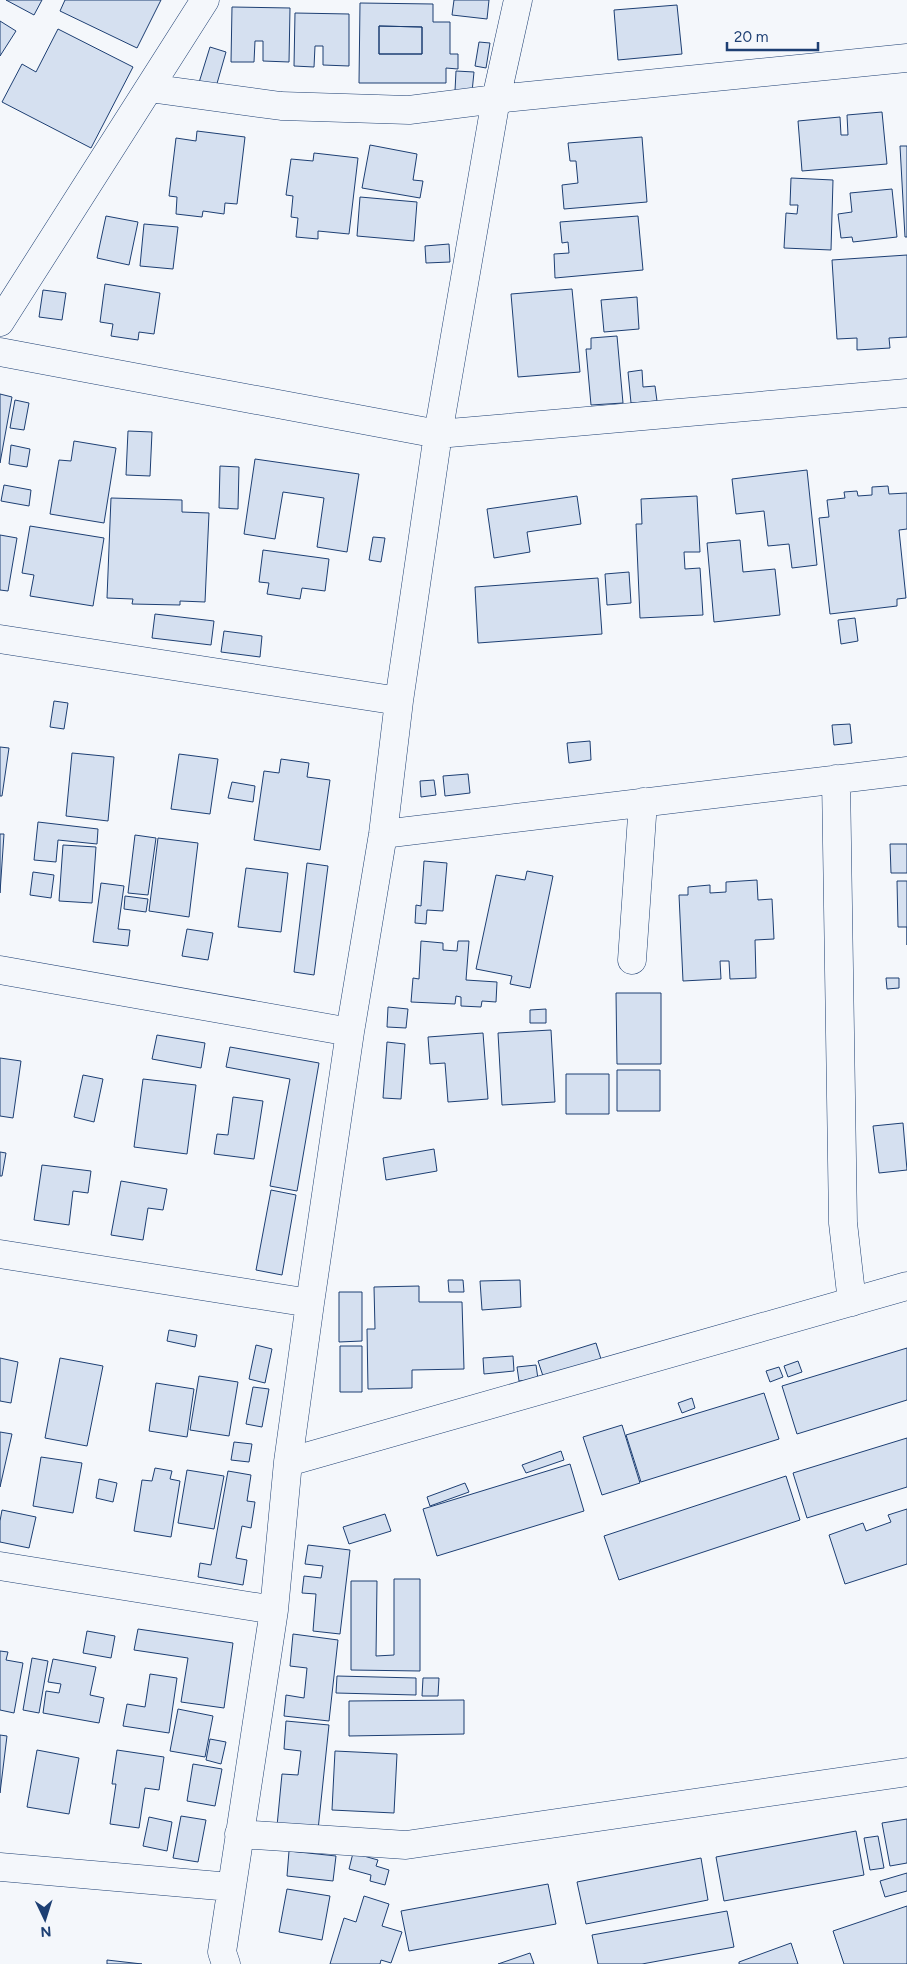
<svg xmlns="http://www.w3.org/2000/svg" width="907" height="1964" font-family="Figtree,sans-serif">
<rect width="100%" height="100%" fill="#f4f7fb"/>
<path fill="#d5e0f0" stroke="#1d3f73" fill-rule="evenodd" d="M6 0H42L34 15Z
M65 0H161L137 48 60 11Z
M454 0H489L487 19 452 15Z
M360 3 433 4V22H450V54H458V69L446 68V83H359ZM379 26 422 27V54H379Z
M677 5 682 54 618 60 614 10Z
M232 7 290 8 289 62 263 61V41H255L254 62H231Z
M295 13 349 14V66L323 65V46H315L314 67 294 66Z
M0 21 16 31 0 56Z
M379 26 422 27V54H379Z
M58 29 133 67 91 148 2 102 22 64 36 72Z
M479 42 490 43 486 68 475 66Z
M210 47 226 52 214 94 197 89Z
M456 71 474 72 472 92 455 91Z
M882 112 887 164 802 171 798 121 840 117 841 135H848L847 115Z
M197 131 245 137 237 204 225 203 224 214 203 211 202 217 176 214 177 197 169 196 176 138 196 141Z
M642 137 647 202 564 209 562 185 578 183 576 161H570L568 143Z
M370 145 417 154 413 180 423 181 420 198 362 188Z
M900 146H907V237H905Z
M314 153 358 158 349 234 318 231V239L296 237 298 218 291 217 293 196 286 195 291 159 313 161Z
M791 178 833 180 831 250 784 248 786 213 797 214 798 205H790Z
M892 189 897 237 853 242 852 237 841 238 838 214 852 212 850 193Z
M360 197 417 202 414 241 357 236Z
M106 216 138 222 129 265 97 258Z
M638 216 643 270 555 278 554 254 569 253 568 242 562 243 560 222Z
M144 224 178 227 173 269 140 266Z
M449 244 450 262 426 263 425 246Z
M907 255V337L889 338 890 348 857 350V338L837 339 832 260Z
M105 284 160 293 154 334 139 332 138 340 111 336 113 324 100 322Z
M572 289 580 372 518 377 511 294Z
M43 290 66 293 62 320 39 317Z
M637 297 639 329 604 332 601 300Z
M617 336 623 403 591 405 586 349H591V338Z
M642 370 643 387 655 386 657 401 631 403 628 372Z
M0 394 12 397 0 463Z
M15 400 29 403 24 430 10 428Z
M128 431 152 432 150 476 126 475Z
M74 441 116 448 104 523 50 514 59 460 71 461Z
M11 445 30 449 27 467 9 464Z
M255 459 359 474 347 552 317 547 324 498 283 492 275 539 244 534Z
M220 466 239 467 238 509 219 508Z
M807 470 817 565 792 568 789 544 768 546 764 511 736 514 732 479Z
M4 485 31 490 29 506 1 501Z
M888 486 889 494 907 493V529L899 530 906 598 897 599V606L830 614 819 518 829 517 827 500 845 498 844 492 857 491 858 496 872 495V487Z
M577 496 581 524 527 532 530 552 494 558 487 509Z
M697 496 700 552H684L685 569 700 568 703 615 640 618 636 524H642L641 499Z
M111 498 182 500V512L209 513 205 602 180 601V605L132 604 133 599 107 598Z
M30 526 104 538 93 606 30 596 34 575 22 573Z
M0 535 17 538 8 591 0 590Z
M373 537 385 538 381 562 369 560Z
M740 540 743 572 775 569 780 615 714 622 707 543Z
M263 550 329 559 325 591 302 588 300 599 267 594 269 583 259 582Z
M629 572 631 603 607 605 605 574Z
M598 578 602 634 478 643 475 587Z
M155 614 214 621 211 645 152 638Z
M855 618 858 641 841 644 838 620Z
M224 631 262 636 260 657 221 652Z
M54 701 68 703 64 729 50 727Z
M850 724 852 743 834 745 832 725Z
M590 741 591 760 569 763 567 743Z
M0 747 9 748 2 796H0Z
M72 753 114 757 108 821 66 816Z
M179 754 218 759 210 814 171 809Z
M281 759 309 763 307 777 330 780 320 850 254 840 264 771 279 773Z
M468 774 470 793 445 796 443 776Z
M434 780 436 795 421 797 420 781Z
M232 782 255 786 253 802 228 798Z
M38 822 98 829 97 844 58 840 56 862 34 860Z
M0 834H4L0 893Z
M135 835 156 838 148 895 128 893Z
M158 838 198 843 189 917 149 911Z
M890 844H907V873H891Z
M63 845 96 847 92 903 59 901Z
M424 861 447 863 443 911 427 910 426 924 415 923 416 905 421 906Z
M307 863 328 866 314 975 294 972Z
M246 868 288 873 281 932 238 927Z
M527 871 553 876 530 988 510 984 512 976 476 969 496 875 525 880Z
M33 872 54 875 51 898 30 895Z
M757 880 758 900 772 899 774 939 755 940 756 978 730 979 729 961H720L721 979 683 981 679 895H688V887L710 885V893L726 892V882Z
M897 881H907V945V927H898Z
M101 883 124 886 118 929 130 930 128 946 93 942Z
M125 896 148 899 146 912 124 909Z
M187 929 213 933 208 960 182 956Z
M421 941 443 943V950L457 951 458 941H469L466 980 497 982 496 1002 482 1001 481 1007 461 1006V997L456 996 455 1004 411 1002 413 978 419 979Z
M886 978H899V988L887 989Z
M616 993H661V1064H617Z
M388 1007 408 1009 406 1028 387 1027Z
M546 1009V1023H530V1010Z
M551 1030 555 1102 502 1105 498 1033Z
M483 1033 488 1099 448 1102 445 1063 430 1064 428 1037Z
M157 1035 205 1043 201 1068 152 1059Z
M387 1042 405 1044 401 1099 383 1098Z
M230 1047 319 1063 297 1191 270 1186 290 1079 226 1067Z
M0 1058 21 1061 13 1118 0 1116Z
M617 1070H660V1111H617Z
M566 1074H609V1114H566Z
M83 1075 103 1079 94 1122 74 1117Z
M143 1079 196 1085 187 1154 134 1147Z
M233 1097 263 1101 254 1159 214 1154 217 1134 228 1135Z
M903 1123 907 1170 879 1173 873 1126Z
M434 1149 437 1171 386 1180 383 1158Z
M0 1152 6 1153 2 1176H0Z
M42 1165 91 1171 88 1193 73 1191 69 1225 34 1220Z
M121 1181 167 1189 163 1210 148 1208 143 1240 111 1235Z
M271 1190 296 1195 282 1275 256 1270Z
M448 1280H463L464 1292H449Z
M520 1280 521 1307 482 1310 480 1281Z
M419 1286V1302H462L464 1369 412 1370V1388L368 1389 367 1329H375L374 1287Z
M339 1292H362V1341L339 1342Z
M169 1330 197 1335 195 1347 167 1341Z
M596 1343 601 1359 543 1376 538 1361Z
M256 1345 272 1349 265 1383 249 1379Z
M340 1346H362V1392H340Z
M907 1348V1400L797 1434 782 1386Z
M513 1356 514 1371 484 1374 483 1358Z
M0 1358 18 1362 11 1403 0 1401Z
M60 1358 103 1366 87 1446 45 1438Z
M798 1361 802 1372 788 1377 784 1366Z
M536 1365 538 1379 519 1381 517 1367Z
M779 1367 783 1377 770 1382 766 1371Z
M199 1376 238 1382 229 1436 190 1430Z
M156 1383 194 1389 187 1437 149 1431Z
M253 1387 269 1389 262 1427 246 1424Z
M764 1393 779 1439 641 1482 626 1435Z
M692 1398 695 1408 682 1413 678 1403Z
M622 1425 640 1483 602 1495 583 1437Z
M0 1432 12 1434 0 1487Z
M907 1438V1487L807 1518 793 1473Z
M234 1442 252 1444 249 1462 231 1460Z
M561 1451 564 1460 526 1473 522 1465Z
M41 1457 82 1463 73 1513 33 1506Z
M570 1464 584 1511 437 1556 423 1509Z
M155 1468 172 1471 170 1479 180 1481 171 1537 134 1531 142 1480 152 1481Z
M187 1470 224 1476 214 1529 178 1523Z
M228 1471 251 1475 247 1501 255 1502 251 1528 242 1526 236 1558 247 1560 243 1585 198 1577 200 1563 211 1565Z
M786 1476 800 1520 619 1580 604 1536Z
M99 1479 117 1483 113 1502 96 1498Z
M465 1483 469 1492 430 1506 427 1497Z
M907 1509V1564L845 1584 829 1535 863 1523 866 1531 891 1522 888 1515Z
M2 1510 36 1517 29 1548 0 1542V1521Z
M385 1514 391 1531 349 1544 343 1527Z
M308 1545 350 1550 340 1634 313 1631 316 1594 302 1593 304 1576 321 1578 323 1566 305 1564Z
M394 1579H420V1671L351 1670V1581H377L376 1656 394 1655Z
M138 1629 233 1643 224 1708 181 1702 188 1658 134 1650Z
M87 1631 115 1636 111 1658 83 1653Z
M293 1634 338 1640 329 1721 284 1716 286 1695 304 1698 307 1668 290 1666Z
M0 1651 8 1652 6 1660 23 1663 14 1713 0 1710Z
M32 1658 48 1661 39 1713 23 1710Z
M53 1659 96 1667 90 1695 104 1698 99 1723 43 1713 46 1691 59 1693 61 1684 48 1682Z
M150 1674 177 1678 169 1733 123 1726 127 1704 145 1707Z
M337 1676 416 1678V1695L336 1693Z
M423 1678H439L438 1696H422Z
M464 1700V1734L349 1736V1701Z
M178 1709 213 1716 205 1757 170 1751Z
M286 1721 329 1725 318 1830 277 1826 282 1774 298 1775 301 1751 284 1749Z
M0 1735 7 1736 0 1793Z
M210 1739 226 1742 221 1764 206 1760Z
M37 1750 79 1758 69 1814 27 1807Z
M117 1750 164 1757 159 1790 145 1788 139 1828 110 1824 116 1784H112Z
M335 1751 397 1754 394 1813 332 1810Z
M193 1764 222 1769 215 1806 187 1801Z
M181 1816 206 1820 198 1862 173 1858Z
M149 1817 172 1822 167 1851 143 1846Z
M907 1819V1863L890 1866 882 1823Z
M856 1831 864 1875 724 1901 716 1857Z
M878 1836 884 1868 870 1870 864 1838Z
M289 1851 336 1856 333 1881 287 1876Z
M353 1853 378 1860 376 1866 389 1870 385 1885 370 1881 371 1875 349 1869Z
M701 1858 708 1900 586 1924 577 1882Z
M907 1873V1891L885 1897 880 1881Z
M548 1884 556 1924 409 1951 401 1911Z
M287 1889 330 1896 322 1940 279 1932Z
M364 1896 389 1904 382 1926 402 1932 391 1963 381 1960 380 1964H330L344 1918 356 1922Z
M907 1906V1964H844L833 1931Z
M727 1911 734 1947 642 1964H598L592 1935Z
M791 1943 798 1964H739V1962Z
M530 1953 534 1964H498Z
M107 1960 142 1964H107Z"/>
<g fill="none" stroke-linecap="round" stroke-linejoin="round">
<defs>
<path id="minor" d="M149 88 281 106 409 110 496 99 907 58
M0 322 205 0
M0 352 438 434 907 393
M0 639 399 701
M836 779 843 1223 852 1302
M383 834 907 771
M632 960 643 802
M0 970 350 1032
M0 1254 310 1303
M288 1462 907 1286
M0 1566 274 1610
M239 1834 406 1845 907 1772
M0 1867 231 1887
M226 1964 222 1952 274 1610 288 1462 310 1303 350 1032 383 834 399 701 438 434 496 99 518 0"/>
</defs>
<use href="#minor" stroke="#1d3f73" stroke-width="29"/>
<use href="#minor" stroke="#f4f7fb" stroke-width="28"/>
</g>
<g transform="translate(45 1919) rotate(176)" stroke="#f4f7fb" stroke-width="4" paint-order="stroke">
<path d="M0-4L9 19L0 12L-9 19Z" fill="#1d3f73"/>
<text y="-8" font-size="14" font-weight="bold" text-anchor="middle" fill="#1d3f73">N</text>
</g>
<path d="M727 42v8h91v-8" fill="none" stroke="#1d3f73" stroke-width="2.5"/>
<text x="734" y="42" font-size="15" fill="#1d3f73" stroke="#f4f7fb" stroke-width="4" paint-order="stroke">20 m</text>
</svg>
